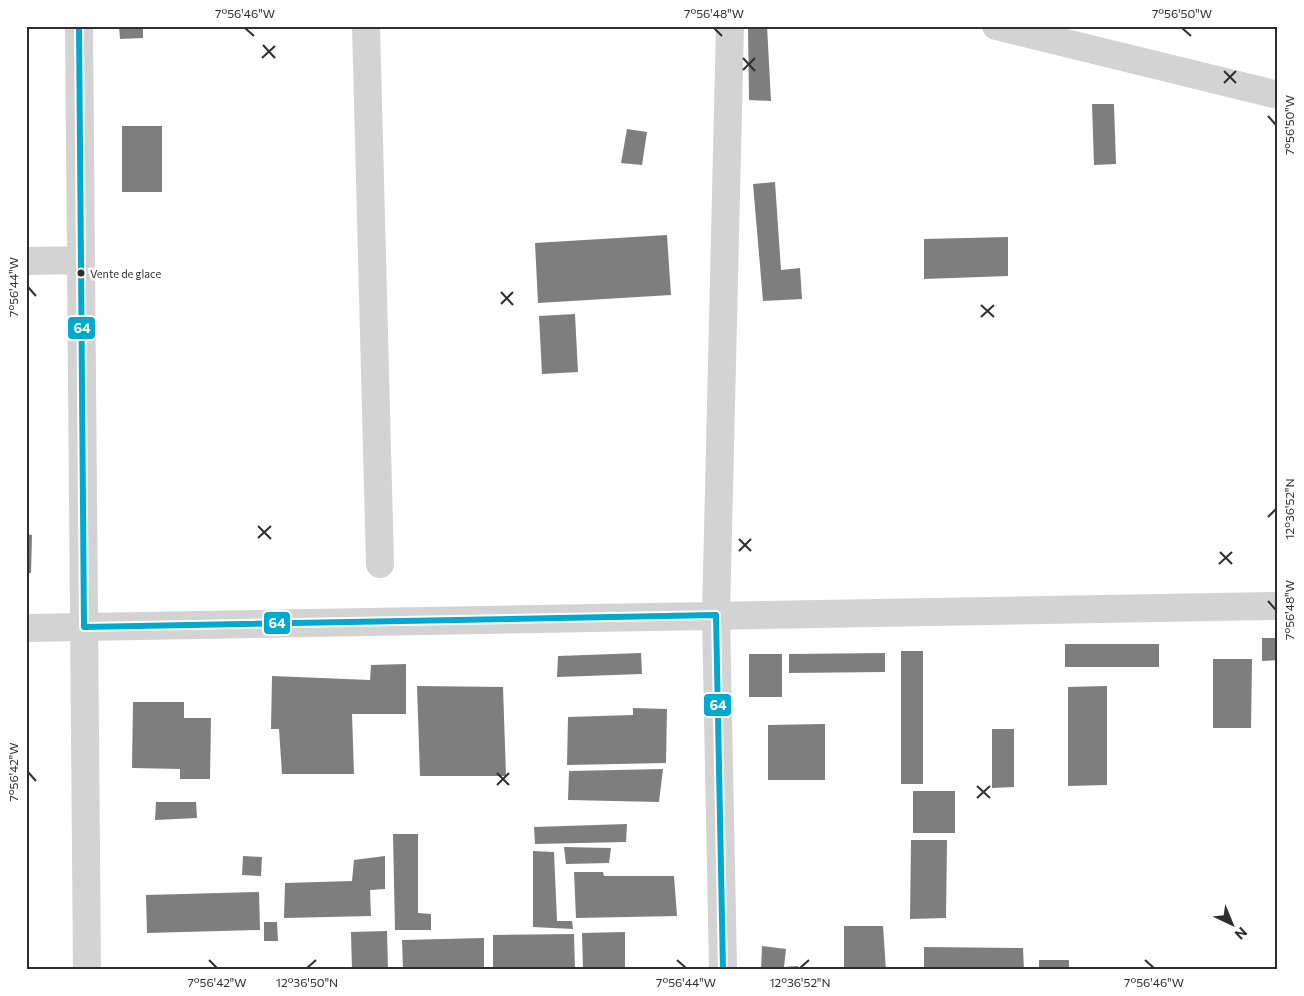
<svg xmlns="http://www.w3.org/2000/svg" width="1304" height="996" font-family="Commissioner,sans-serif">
<rect width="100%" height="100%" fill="#fff"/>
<path fill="#7e7e7e" d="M119 26H143V38L120 39Z
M748 26H767L771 101 749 100Z
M1092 104H1114L1116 164 1094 165Z
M122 126H162V192H122Z
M627 129 647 132 642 165 621 163Z
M775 182 781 270 800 268 802 299 763 301 753 184Z
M667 235 671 295 538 303 535 243Z
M1008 237V276L924 279V239Z
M575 314 578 372 542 374 539 316Z
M26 534 32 535 31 573H26Z
M1262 638H1278V660L1262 661Z
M1065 644H1159V667H1065Z
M901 651H923V784H901Z
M641 653 642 674 557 677 558 656Z
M885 653V672L789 673V654Z
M749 654H782V697H749Z
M1213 659H1252L1251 728H1213Z
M406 664V714H352L354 774H282L279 729H271L272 676 370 680 371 665Z
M417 686 503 687 506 776H420Z
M1107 686V785L1068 786V687Z
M133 702H184V718H211L210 779H180V769L132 768Z
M633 708 667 709 666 763 567 765 568 717 633 715Z
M825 724V780H768V725Z
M992 729H1014V787L992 788Z
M663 769 659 802 568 800 569 771Z
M913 791H955V833H913Z
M156 802H196L197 818 155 820Z
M627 824 626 842 535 844 534 827Z
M393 834H418V913L431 914V930H395Z
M911 840H947L946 918 910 919Z
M564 847 611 848 609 863 566 864Z
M533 851 554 852 557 921H572L573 929 533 927Z
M243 856 262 857 261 876 242 875Z
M385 856V889L370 890 371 916 284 918 285 883 352 881 354 860Z
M574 872H603L604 876H674L677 916 576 918Z
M259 892 260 930 147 933 146 895Z
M264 922H277L278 941H264Z
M844 926H883L886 970H844Z
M387 931 388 970H352L351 932Z
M625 932V970H583L582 933Z
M574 934 575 970H493V935Z
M484 938V970H403L402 940Z
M762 946 786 949 784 967 798 966V970H761Z
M924 947 1023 948 1024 970H924Z
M1039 960H1069V970H1039Z"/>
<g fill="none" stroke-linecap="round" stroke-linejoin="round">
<path stroke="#d3d3d3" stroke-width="28" d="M79 26 87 970
M366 26 380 564
M996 26 1278 95
M26 261 81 260
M26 628 1278 606
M723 970 716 615 730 26"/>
<defs>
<path id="bus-1" d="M79 26 84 627 716 615 723 970"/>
</defs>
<use href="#bus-1" stroke="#fff" stroke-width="10"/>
<use href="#bus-1" stroke="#00a9ce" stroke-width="6"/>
</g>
<path fill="none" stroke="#2e2e2e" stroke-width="2" d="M245 28 254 36M714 28 722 36M1182 28 1191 36M263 45 275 58M262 58 275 46M743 58 755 71M743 70 755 58M1224 71 1236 83M1224 83 1236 71M1268 116 1276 125M28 287 36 296M501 292 513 305M501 304 513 292M981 305 994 317M981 317 994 305M1268 517 1276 509M258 526 271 539M258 538 271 526M739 539 751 551M739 551 751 539M1220 552 1232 564M1219 564 1232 552M1268 601 1276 610M28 772 36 781M497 773 509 785M497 785 509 773M977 786 990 798M977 798 990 786M209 960 217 968M677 960 686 968M1145 960 1154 968M307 968 316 960M800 968 809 960"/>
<circle fill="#2e2e2e" stroke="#fff" stroke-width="2" cx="81" cy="273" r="4.5"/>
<g text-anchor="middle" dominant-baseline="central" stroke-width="5" stroke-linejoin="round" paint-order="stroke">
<g font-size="11" fill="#2e2e2e" stroke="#fff" text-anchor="start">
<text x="90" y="273">Vente de glace</text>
</g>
</g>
<g stroke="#fff" stroke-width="2">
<rect x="67" y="316" width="29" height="24" rx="5" fill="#00a9ce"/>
<rect x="263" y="611" width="28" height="24" rx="5" fill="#00a9ce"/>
<rect x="703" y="693" width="29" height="24" rx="5" fill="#00a9ce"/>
</g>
<g font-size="14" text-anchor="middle" font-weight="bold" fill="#fff">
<text x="82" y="333">64</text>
<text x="277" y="628">64</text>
<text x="718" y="710">64</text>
</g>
<rect width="1304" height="996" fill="none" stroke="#ffffff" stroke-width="55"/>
<g transform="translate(1232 924) rotate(136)" stroke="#ffffff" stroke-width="4" paint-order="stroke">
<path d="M0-4L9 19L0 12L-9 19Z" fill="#2e2e2e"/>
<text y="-8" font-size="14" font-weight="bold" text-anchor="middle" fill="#2e2e2e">N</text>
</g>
<rect x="28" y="28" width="1248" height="940" fill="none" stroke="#2e2e2e" stroke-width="2"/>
<g font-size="12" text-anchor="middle" fill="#2e2e2e">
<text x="245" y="18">7°56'46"W</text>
<text x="714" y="18">7°56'48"W</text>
<text x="1182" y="18">7°56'50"W</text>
<text transform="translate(1290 125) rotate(-90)" y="4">7°56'50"W</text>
<text transform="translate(14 287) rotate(-90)" y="4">7°56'44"W</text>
<text transform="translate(1290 509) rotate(-90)" y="4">12°36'52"N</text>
<text transform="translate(1290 610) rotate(-90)" y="4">7°56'48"W</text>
<text transform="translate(14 772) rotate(-90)" y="4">7°56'42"W</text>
<text x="217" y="987">7°56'42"W</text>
<text x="307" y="987">12°36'50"N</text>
<text x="686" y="987">7°56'44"W</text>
<text x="800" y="987">12°36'52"N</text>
<text x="1154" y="987">7°56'46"W</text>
</g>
</svg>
